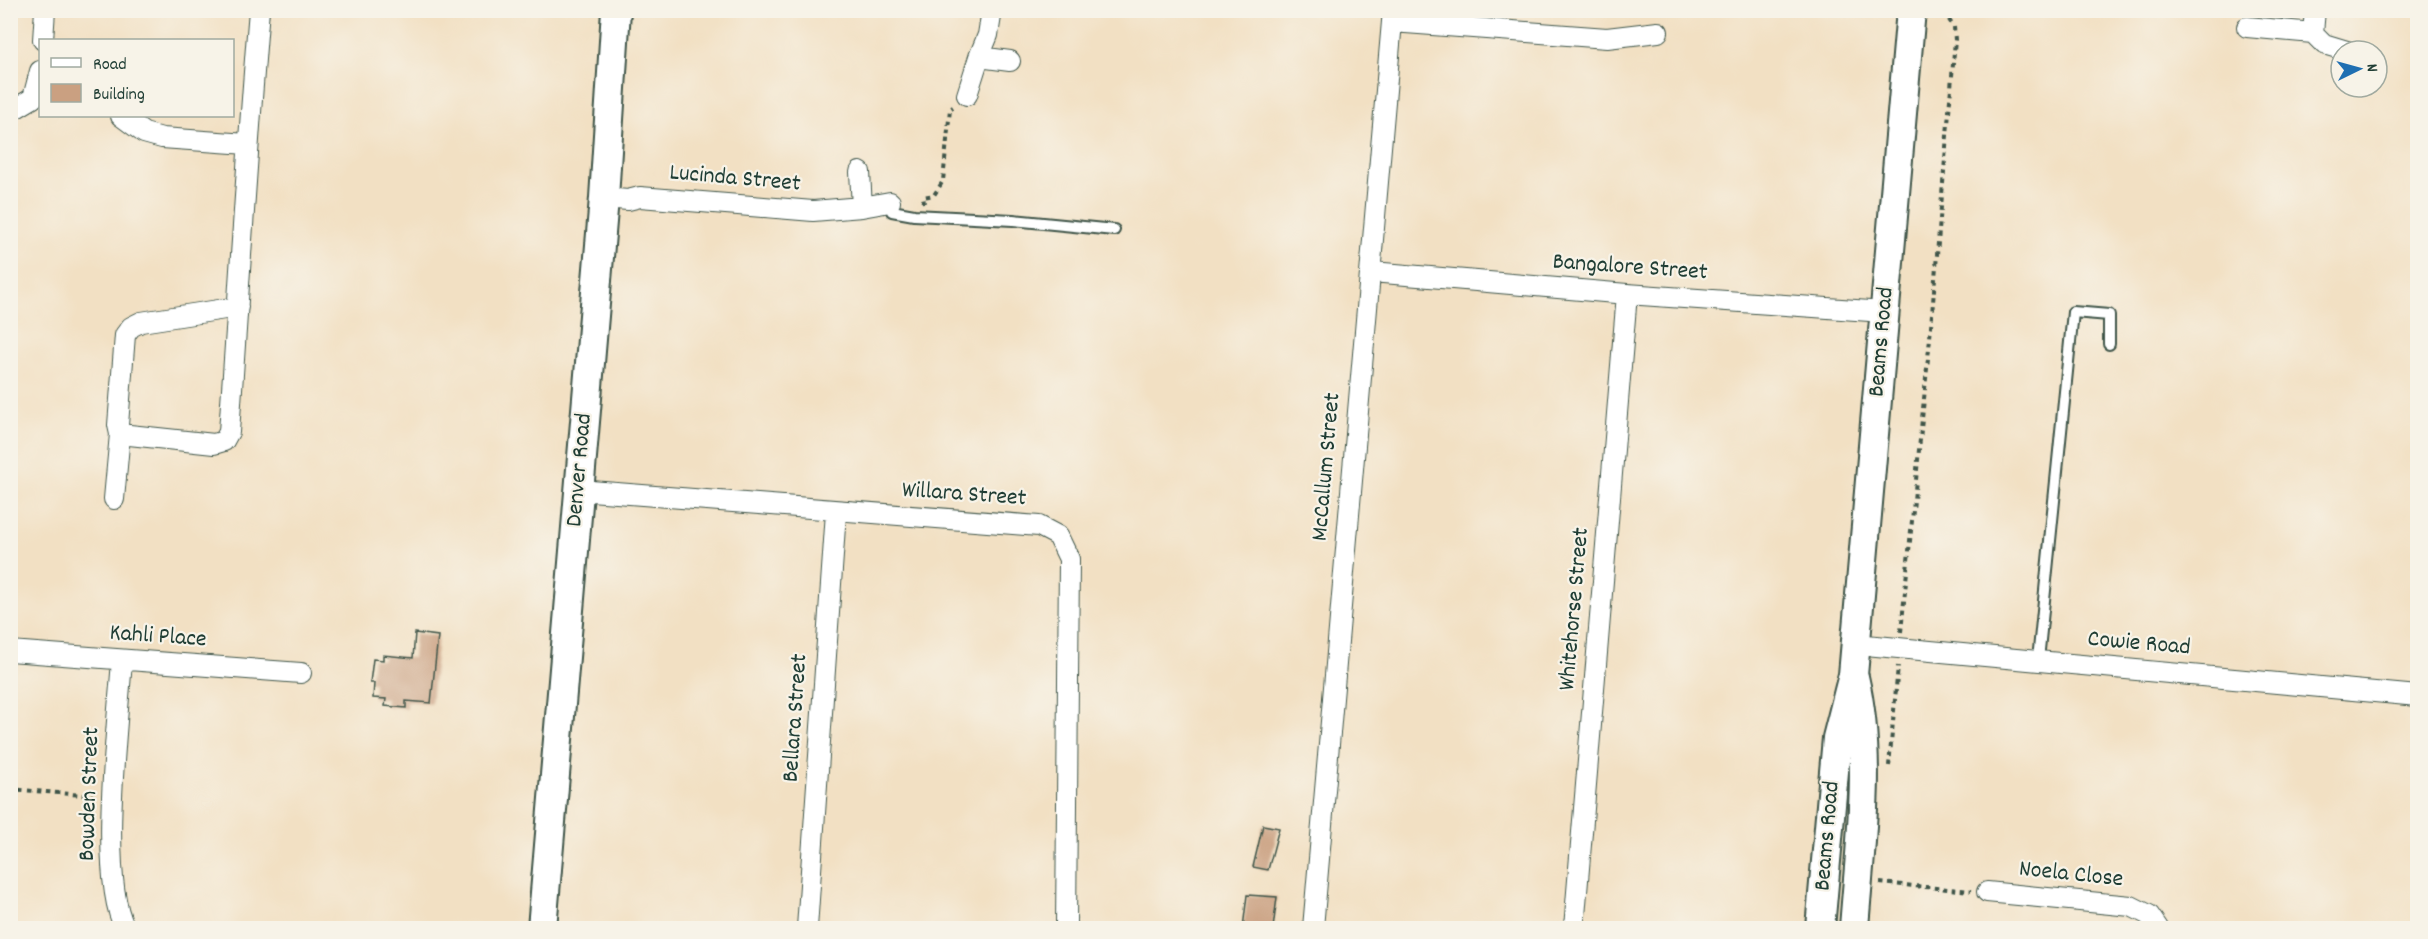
<svg xmlns="http://www.w3.org/2000/svg" width="2428" height="939" font-family="Dekko,sans-serif">
<rect width="100%" height="100%" fill="#f7f3e8"/>
<filter id="ink" filterUnits="userSpaceOnUse"><feTurbulence type="fractalNoise" baseFrequency=".0167" numOctaves="2"/><feDisplacementMap in="SourceGraphic" scale="12" xChannelSelector="R" yChannelSelector="G"/><feConvolveMatrix kernelMatrix="1 2 1 2 8 2 1 2 1" color-interpolation-filters="sRGB"/></filter>
<filter id="wash" filterUnits="userSpaceOnUse"><feTurbulence type="fractalNoise" baseFrequency=".008" numOctaves="4" result="noise"/><feDisplacementMap in="SourceGraphic" scale="24" xChannelSelector="R" yChannelSelector="G"/><feGaussianBlur stdDeviation="1.35" result="paint"/><feColorMatrix in="noise" values="0 0 0 0 0 0 0 0 0 0 0 0 0 0 0 0 0 1.4 0 .05"/><feComposite in="paint" operator="in"/></filter>
<g filter="url(#wash)">
<rect width="100%" height="100%" fill="#f2e0c3"/>
<g id="blocks">
<path fill="#caa081" d="M415 633 438 636 431 703 406 701V708L385 706 386 699 373 698 374 683H370L373 659 383 660V655L413 658Z
M1263 825 1279 828 1268 870 1253 867Z
M1247 895 1277 897 1273 928H1243Z"/>
</g>
</g>
<g filter="url(#ink)">
<use href="#blocks" fill-opacity="0" stroke="#3f5549" stroke-width="1.5"/>
<g fill="none" stroke-linecap="round" stroke-linejoin="round">
<defs>
<path id="lane" d="M890 202 892 211 914 215 1013 220 1114 230
M2038 660 2073 312 2109 315V344"/>
<path id="street" d="M1392 22 1607 38 1658 32
M2247 27 2313 33 2324 44 2347 51
M2313 33 2315 10
M43 40 45 10
M979 57 988 35 992 10
M967 95 979 57 1010 61
M10 108 18 107 33 98 40 71
M121 116 144 133 162 138 247 144
M860 172 862 207 890 202
M604 198 628 200 640 197 813 211 862 207
M1372 272 1627 294 1884 312
M238 307 141 322 131 327 125 335 118 425 120 434 214 444 224 441 229 432C239 292 247 151 259 10
M578 490 1039 526 1058 536 1069 559 1066 928
M114 499 120 434
M1855 644 2418 696
M10 651 301 673
M122 660C118 722 98 877 125 928
M1987 892 2131 906 2149 915 2158 928
M807 928 836 512
M1313 928 1393 10
M1574 928 1627 294"/>
<path id="secondary" d="M1854 677C1873 759 1860 845 1854 928
M542 928 604 198 616 10
M1820 928 1837 738 1853 675 1911 10"/>
</defs>
<use href="#lane" stroke="#3f5549" stroke-width="14"/>
<use href="#street" stroke="#3f5549" stroke-width="22"/>
<use href="#secondary" stroke="#3f5549" stroke-width="32"/>
<path stroke="#3f5549" stroke-width="4" stroke-dasharray="4.5 4.5" stroke-linecap="butt" d="M924 203 923 197 934 195 943 181 950 109 953 107
M1901 632 1930 338 1955 40 1954 27 1942 10
M1889 766 1898 666
M10 789 94 796
M1880 883 1971 891"/>
<use href="#lane" stroke="#fff" stroke-width="10"/>
<use href="#street" stroke="#fff" stroke-width="20"/>
<use href="#secondary" stroke="#fff" stroke-width="28"/>
</g>
</g>
<g text-anchor="middle" dominant-baseline="central" stroke-width="4.5" stroke-linejoin="round" paint-order="stroke">
<g font-size="24" fill="#1f3d34" stroke="#f7f3e8">
<text transform="translate(735 179) rotate(5)">Lucinda Street</text>
<text transform="translate(1630 268) rotate(4)">Bangalore Street</text>
<text transform="translate(1882 342) rotate(-85)">Beams Road</text>
<text transform="translate(1327 467) rotate(-85)">McCallum Street</text>
<text transform="translate(580 470) rotate(-85)">Denver Road</text>
<text transform="translate(964 495) rotate(4)">Willara Street</text>
<text transform="translate(1575 609) rotate(-85)">Whitehorse Street</text>
<text transform="translate(158 637) rotate(4)">Kahli Place</text>
<text transform="translate(2139 644) rotate(5)">Cowie Road</text>
<text transform="translate(796 718) rotate(-86)">Bellara Street</text>
<text transform="translate(90 794) rotate(-88)">Bowden Street</text>
<text transform="translate(1828 836) rotate(-85)">Beams Road</text>
<text transform="translate(2071 875) rotate(6)">Noela Close</text>
</g>
</g>
<rect width="2428" height="939" fill="none" stroke="#f7f3e8" stroke-width="36"/>
<rect x="39" y="39" width="195" height="78" fill="#f7f3e8" stroke="#a1aaa0" stroke-width="1.5"/>
<rect x="51" y="58" width="30" height="9" fill="#ffffff" stroke="#a1aaa0" stroke-width="1.5"/>
<text x="93" y="69" font-size="18" fill="#1f3d34">Road</text>
<rect x="51" y="84" width="30" height="18" fill="#caa081" stroke="#a1aaa0" stroke-width="1.5"/>
<text x="93" y="99" font-size="18" fill="#1f3d34">Building</text>
<g transform="translate(2359 69) rotate(85)"><circle r="28" fill="#f7f3e8" stroke="#a1aaa0" stroke-width="1.5"/>
<path d="M0-4.5L10 22L0 15L-10 22Z" fill="#1f6fb2"/>
<text y="-9" font-size="16" font-weight="bold" text-anchor="middle" fill="#1f3d34">N</text>
</g>
</svg>
